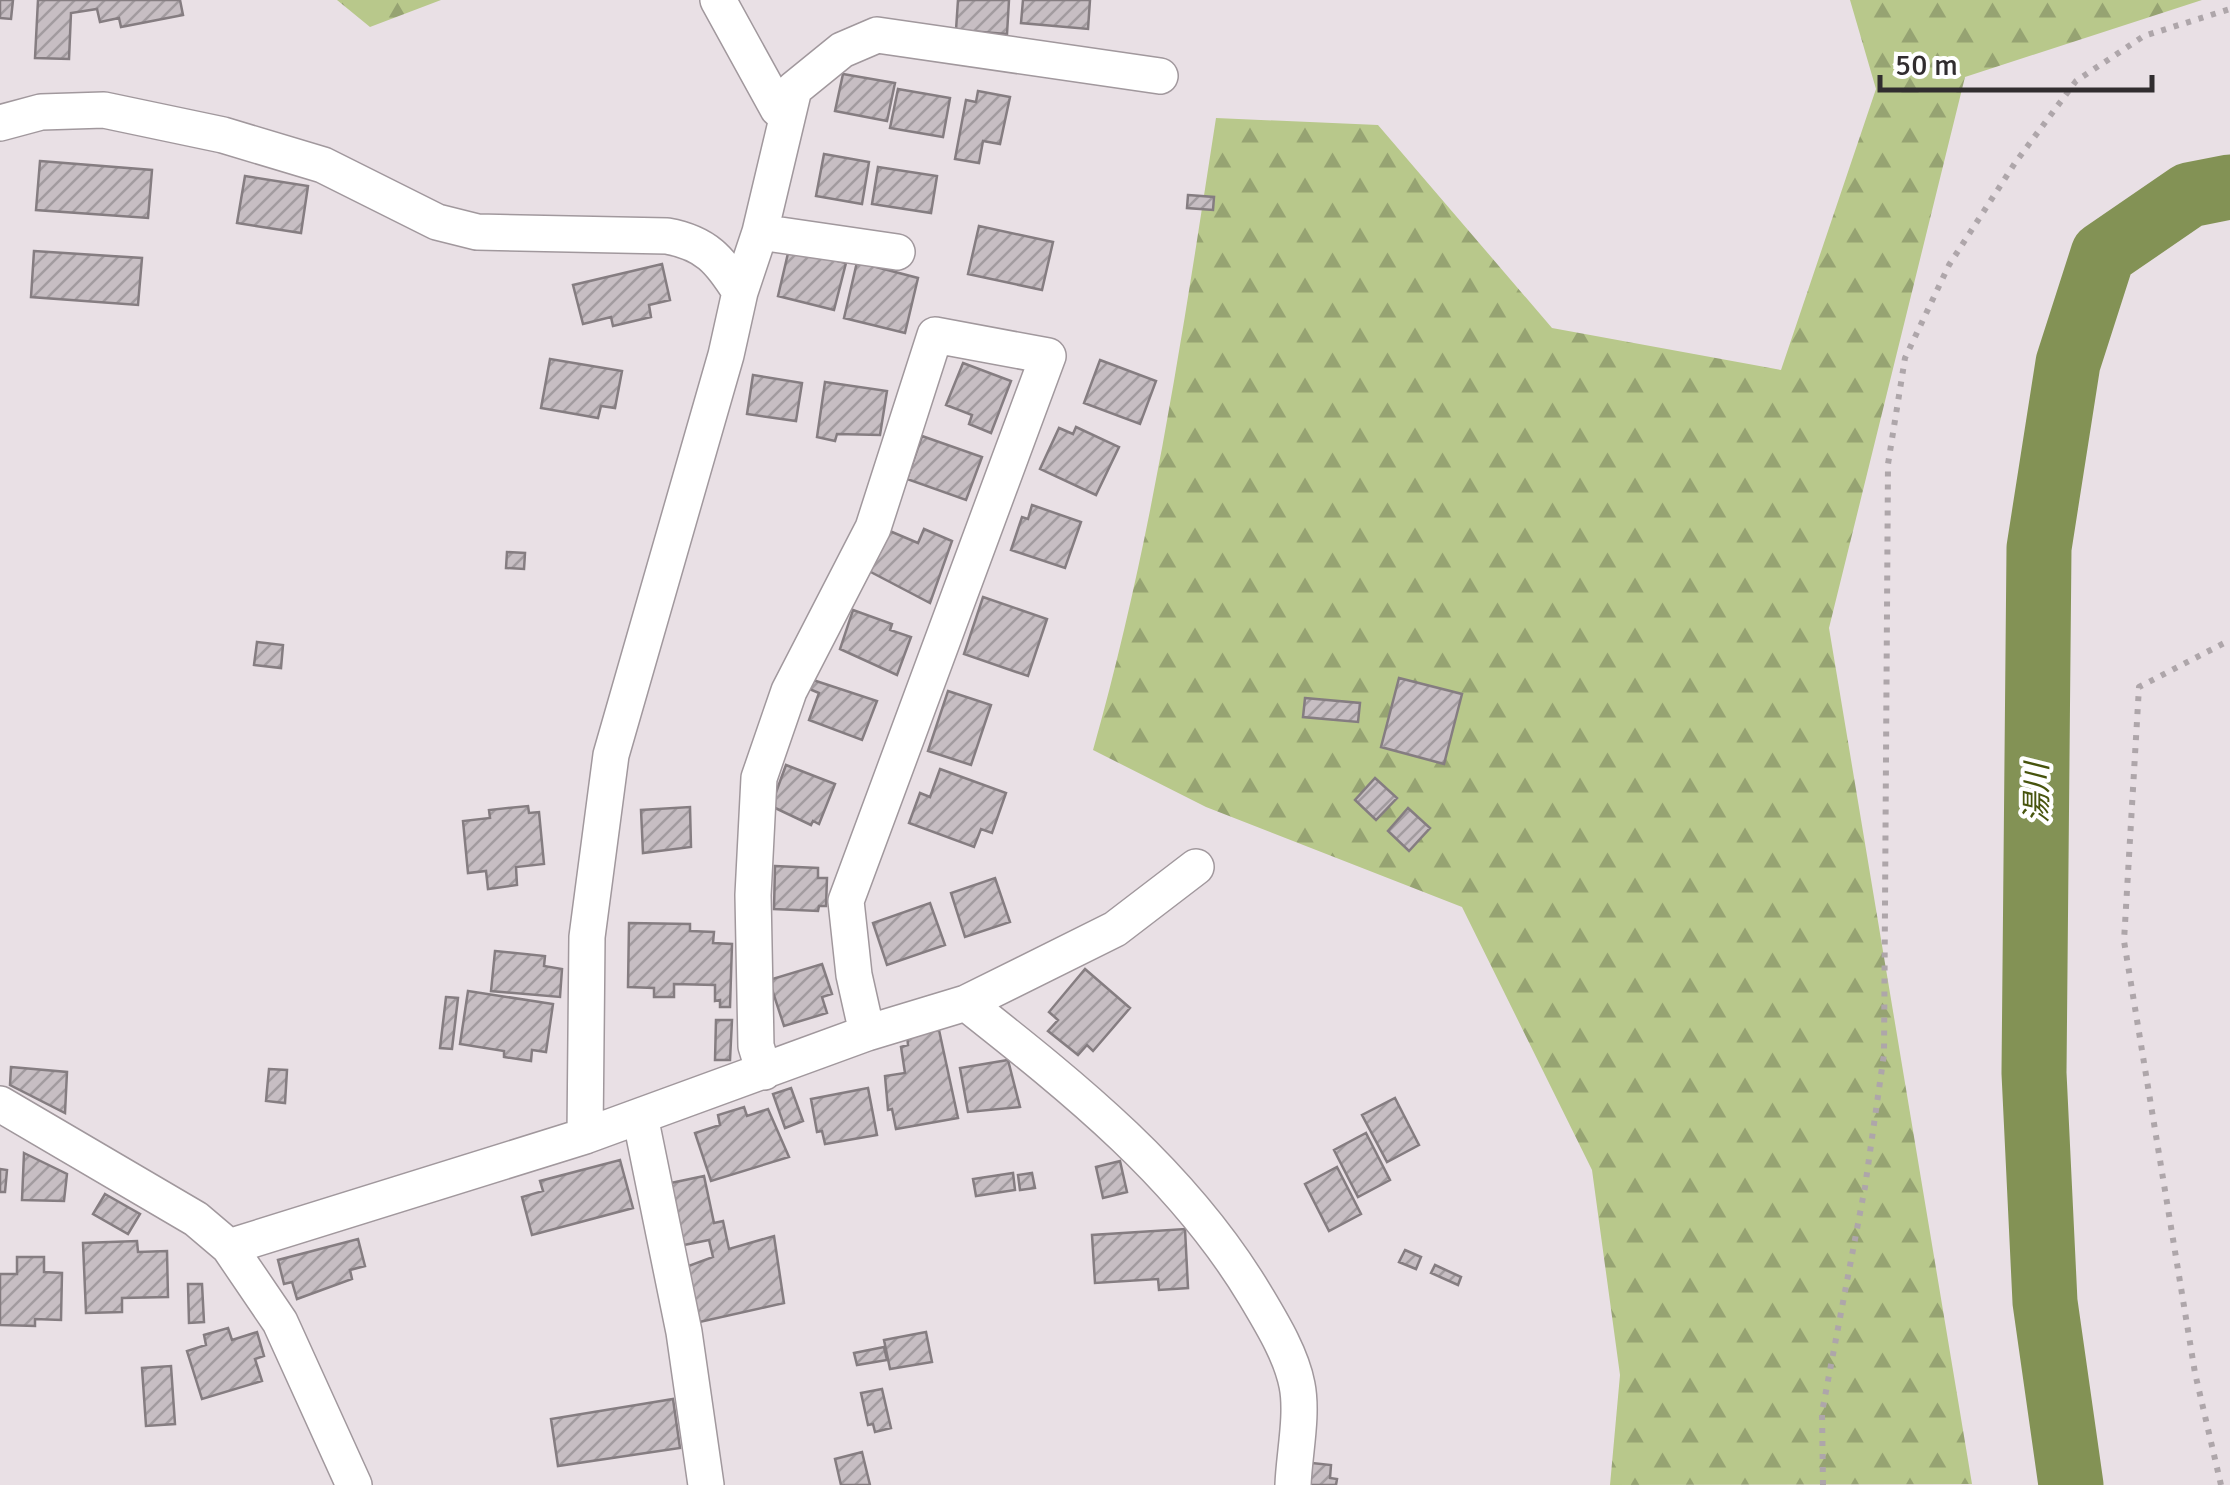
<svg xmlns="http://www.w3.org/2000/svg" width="2230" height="1485" font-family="Signika,'Noto Sans JP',sans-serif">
<defs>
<pattern id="forest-firs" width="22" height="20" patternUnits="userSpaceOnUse" patternTransform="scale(2.5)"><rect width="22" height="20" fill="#b8c88b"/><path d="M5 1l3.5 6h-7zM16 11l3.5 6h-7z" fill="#96a372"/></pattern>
<pattern id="building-hatch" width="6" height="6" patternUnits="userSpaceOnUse" patternTransform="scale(2.5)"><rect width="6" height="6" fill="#c7bec3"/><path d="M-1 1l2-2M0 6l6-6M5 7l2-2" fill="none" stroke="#a29b9f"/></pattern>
</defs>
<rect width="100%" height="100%" fill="#e9e0e5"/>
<path fill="url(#forest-firs)" d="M337 0H441L370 27Z
M1850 0H2202L1965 77 1829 628 1972 1484 1610 1485 1620 1375 1592 1170 1462 907 1206 807 1093 750C1152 542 1183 331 1216 118L1378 125 1552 328 1781 370 1876 89Z"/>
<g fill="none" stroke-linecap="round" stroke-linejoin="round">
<path stroke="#839255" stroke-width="65" d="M2071 1485 2045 1302 2034 1073 2039 548 2068 363 2103 254 2189 195 2230 187"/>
</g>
<path fill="url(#building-hatch)" stroke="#857d81" stroke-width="2.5" d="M0 0H13L11 19 0 18Z
M38 0H180L183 15 121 27 119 18 100 22 97 9 71 13 69 59 35 58Z
M958 0H1009L1007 34 956 30Z
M1023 0H1090L1088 29 1021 23Z
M843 74 895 83 887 121 835 111Z
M898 89 950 98 943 137 890 128Z
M978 91 1010 97 1000 144 983 141 979 163 955 159 966 100 976 102Z
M824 154 869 162 862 204 816 196Z
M40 161 152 170 148 218 36 210Z
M878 167 937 176 931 213 872 204Z
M245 176 308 186 301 233 237 223Z
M1188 195 1214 197 1213 210 1187 208Z
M979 226 1053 242 1042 290 968 274Z
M789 249 846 263 834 310 778 296Z
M34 251 142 258 138 305 31 297Z
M857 262 918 278 905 333 844 318Z
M662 264 670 300 649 305 651 317 613 326 611 317 583 324 573 285Z
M550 359 622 371 615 408 601 406 598 418 541 408Z
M1100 360 1156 381 1140 424 1084 403Z
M963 363 1011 381 991 433 969 424 972 415 946 405Z
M753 375 802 383 796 421 747 414Z
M825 382 887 391 880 435 837 434 835 441 817 437Z
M1076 427 1119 447 1096 495 1040 469 1059 428 1073 434Z
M922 436 982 457 966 500 907 479Z
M1032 505 1081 522 1065 568 1011 550 1022 517 1028 519Z
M885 529 918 543 924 529 952 541 930 603 867 570Z
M507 552 525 553 524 569 506 568Z
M983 597 1047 619 1028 676 964 654Z
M853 610 892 624 890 630 911 637 897 675 840 649Z
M257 642 283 645 281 668 254 665Z
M1399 678 1462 694 1444 764 1381 747Z
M810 679 877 701 862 740 809 720 819 693 807 688Z
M948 691 991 705 971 765 928 751Z
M1305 698 1360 703 1358 722 1303 717Z
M786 765 835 784 819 824 813 821 811 825 771 806Z
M940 769 1006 793 992 833 981 829 974 847 909 823 920 793 930 797Z
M1375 778 1397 798 1376 820 1355 800Z
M528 806 529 813 539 812 544 864 516 867 517 885 488 889 486 871 468 873 463 821 490 818 489 810Z
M690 807 691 847 643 853 641 810Z
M1408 808 1430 828 1409 851 1388 831Z
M775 866 818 868V878H827L826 906H819L818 911 774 909Z
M995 878 1010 922 965 937 951 893Z
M930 903 945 945 887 965 873 923Z
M629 923 690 924V931L714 932 713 943 732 944 730 1007H720V1000L715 1001V985L674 984V997H654V988L628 987Z
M495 951 545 956 544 966 562 969 560 997 491 991Z
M822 964 832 994 822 997 827 1013 784 1026 769 980Z
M1085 969 1130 1008 1093 1051 1087 1045 1078 1055 1048 1031 1058 1020 1049 1012Z
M468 991 553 1004 546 1052 532 1050 531 1061 504 1057V1051L460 1044Z
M446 997 458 998 452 1049 440 1048Z
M716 1020H732L730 1060H715Z
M939 1030 958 1118 896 1129 892 1109 888 1110 885 1076 905 1073 901 1047 908 1045 907 1035Z
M1008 1060 1020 1107 968 1112 960 1068Z
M11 1067 67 1072 65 1113 10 1085Z
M269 1069 287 1070 285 1103 266 1101Z
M791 1088 803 1121 785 1128 773 1094Z
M868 1088 877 1135 825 1144 822 1131 817 1132 811 1099Z
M1395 1098 1419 1145 1387 1162 1362 1115Z
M744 1107 747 1116 768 1109 789 1157 711 1181 695 1133 720 1125 718 1115Z
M1366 1133 1390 1180 1358 1197 1334 1150Z
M24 1153 67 1174 64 1201 22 1200Z
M620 1160 633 1208 532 1235 522 1197 543 1191 540 1181Z
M1120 1161 1127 1192 1103 1198 1096 1167Z
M1337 1167 1361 1214 1329 1231 1305 1184Z
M0 1169 7 1170 5 1192H0Z
M1013 1173 1015 1190 976 1196 973 1179Z
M1032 1173 1035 1188 1020 1190 1018 1175Z
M704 1176 714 1223 723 1221 729 1249 774 1236 784 1303 695 1323 683 1268 713 1257 709 1240 679 1246 666 1184Z
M105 1194 140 1214 128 1234 93 1214Z
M1185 1229 1188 1288 1159 1290 1158 1279 1095 1283 1092 1235Z
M358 1239 365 1266 350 1270 352 1279 297 1299 292 1282 284 1284 278 1260Z
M137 1241 138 1252 167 1251 168 1297 122 1298V1312L86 1313 83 1243Z
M1405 1250 1421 1257 1416 1269 1399 1262Z
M17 1257H44V1272L62 1273 61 1320 35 1319V1326L0 1325V1274H17Z
M1435 1265 1461 1277 1458 1285 1431 1273Z
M188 1284H202L204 1322 189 1323Z
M228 1328 232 1340 257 1332 264 1356 255 1359 262 1381 202 1399 187 1351 206 1345 204 1335Z
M926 1332 932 1362 890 1369 884 1340Z
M884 1347 887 1360 857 1365 854 1353Z
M171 1366 175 1424 146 1426 142 1368Z
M882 1389 891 1428 875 1432 873 1424 868 1425 861 1393Z
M673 1399 680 1448 558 1466 551 1419Z
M862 1452 870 1485H841L835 1459Z
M1312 1463 1331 1465 1330 1478 1337 1479 1336 1485H1310Z"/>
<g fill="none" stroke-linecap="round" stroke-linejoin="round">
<defs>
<path id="minor" d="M718 0 778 109 787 116
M0 123 41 112 104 110 223 135 323 165 437 222 477 232 667 236C706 243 720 260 740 292L726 355 611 755 587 937 585 1136
M760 232 897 252
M740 292 760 232 794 89 842 50 877 35 1160 76
M966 1003 1115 929 1196 867
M764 1072 756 1046 753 895 759 778 789 691 873 528 935 335 1048 356 846 901 854 975 867 1033
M0 1104 196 1219 229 1247 280 1322 354 1485
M640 1116 684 1332 706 1485
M229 1247 585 1136 867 1033 966 1003C1075 1089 1183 1175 1255 1295 1271 1322 1291 1354 1297 1385 1303 1415 1294 1455 1293 1485"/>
</defs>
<use href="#minor" stroke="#a1989d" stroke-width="38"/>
<path stroke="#aea6aa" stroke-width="6" stroke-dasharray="5 8" stroke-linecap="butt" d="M1823 1485 1822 1412 1865 1187 1884 1054 1888 464 1905 358 1949 265 2015 163 2076 81 2144 36 2230 9
M2221 1485 2195 1373 2124 941 2139 687 2230 640"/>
<use href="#minor" stroke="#fff" stroke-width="35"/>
</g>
<g text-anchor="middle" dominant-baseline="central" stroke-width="8" stroke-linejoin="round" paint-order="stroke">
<g font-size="30" font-style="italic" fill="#47540d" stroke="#fff">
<text transform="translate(2037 793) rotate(-90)">湯川</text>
</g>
</g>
<path d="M1880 75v15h272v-15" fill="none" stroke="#312d2f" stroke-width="5"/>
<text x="1895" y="75" font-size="30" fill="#312d2f" stroke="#ffffff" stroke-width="8" paint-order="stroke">50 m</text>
</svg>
